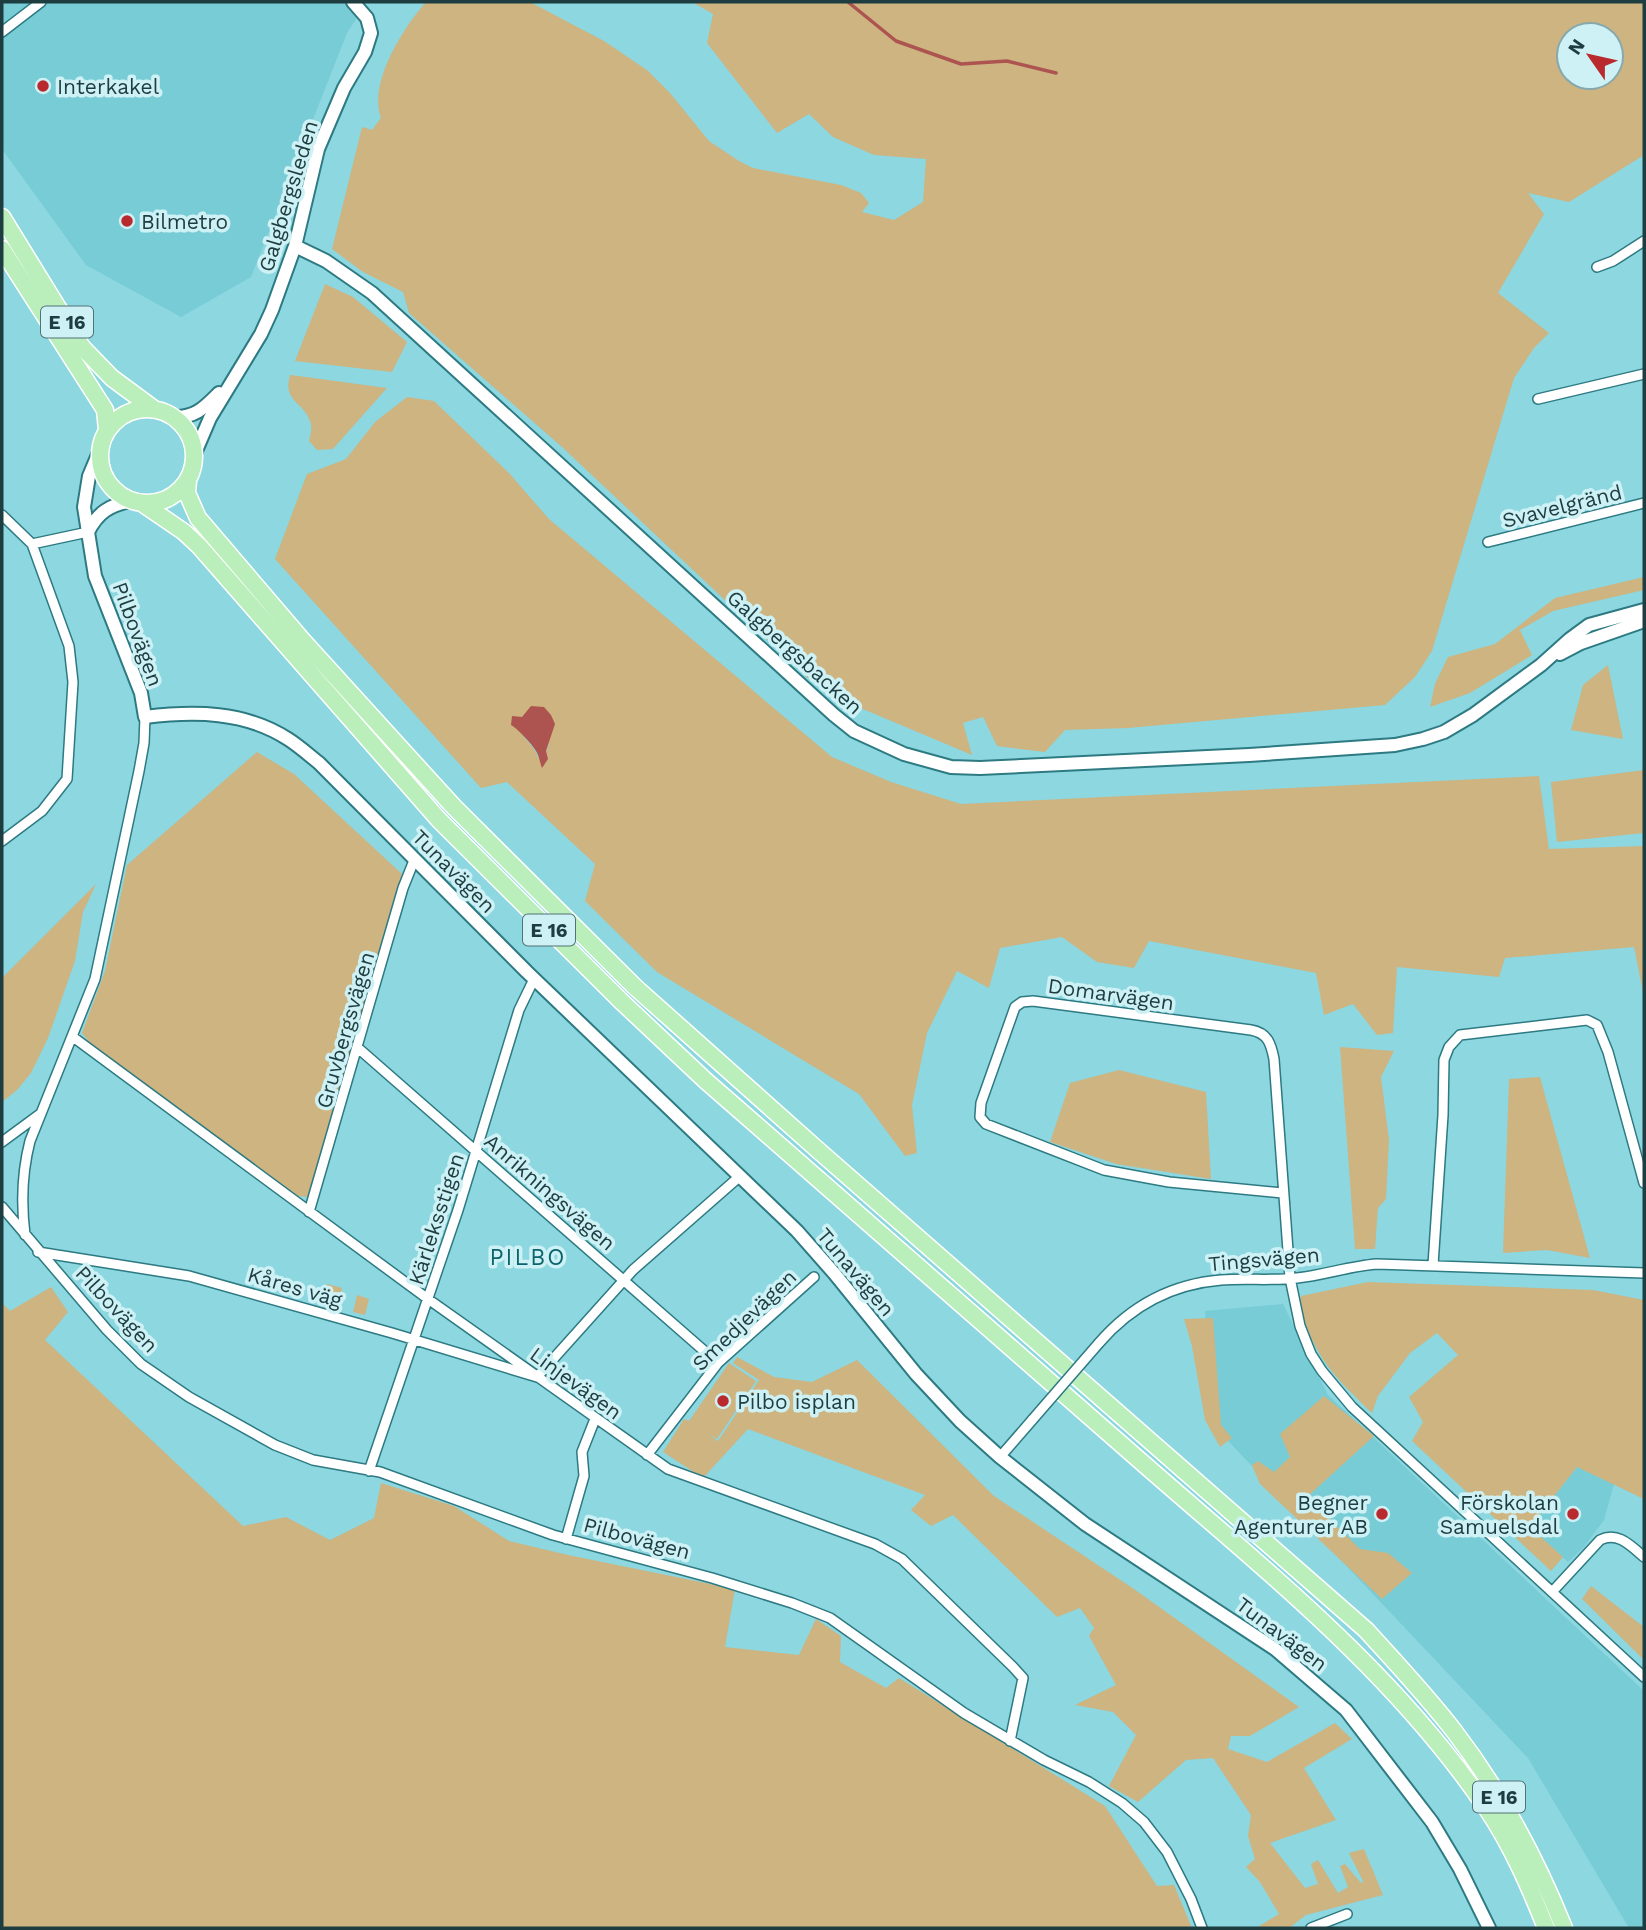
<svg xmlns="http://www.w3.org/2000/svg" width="1646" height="1930" font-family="'Work Sans',sans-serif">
<rect width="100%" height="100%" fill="#8cd7e0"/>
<path fill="#77ccd5" d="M2 2H367L347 33 251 277 181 317 86 265 2 149Z
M1283 1304 1328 1395 1644 1691V1928H1629L1528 1758 1217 1429 1205 1311Z
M1577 1467 1614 1484 1604 1520 1583 1548 1568 1562 1529 1527Z"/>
<path fill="#cdb480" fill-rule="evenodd" d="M426 2H530L604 41 647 70 670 93 709 141 739 161 753 168 841 185 861 193 869 203 862 212 894 220 923 202 926 159 874 155 833 137 809 114 777 133 707 43 713 14 692 2H1644V155L1569 202 1528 193 1544 214 1498 293 1549 333 1534 348 1514 378 1432 651 1415 677 1385 705 1128 728 1065 730 1045 752 997 746 983 717 963 723 972 755 851 704 808 678 562 447 409 313 403 292 363 272 332 249 362 127 372 130 381 118C368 83 403 28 426 2ZM1569 35H1611V77H1569Z
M325 284 353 297 407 342 392 372 295 361Z
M290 375H291L387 388 333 449 317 450 309 441C310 437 312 429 311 424 305 401 282 403 290 375Z
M407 397 434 401 509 473 549 519 832 757 891 782 961 804 1539 776 1549 849 1644 846V997L1634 947 1505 958 1499 977 1397 967 1393 1033 1377 1035 1353 1004 1324 1015 1316 973 1149 941 1134 968 1097 962 1062 937 1000 948 989 988 957 971 927 1033 912 1105 917 1153 905 1156 859 1094 657 972 585 901 595 864 507 782 481 788 275 559 307 474 346 459 375 422ZM519 729 549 744 546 751 538 758C536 747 524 740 519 729Z
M1644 577V590L1553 611 1520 630 1532 655 1470 693 1430 707 1435 684 1448 657 1495 644 1555 598Z
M1608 665 1623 739 1571 730 1583 685Z
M257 752 294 774 402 874 308 1197 297 1196 95 1049 82 1033 105 971 127 865Z
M1644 770V833L1557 842 1551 782Z
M96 884 83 912 75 961 48 1038 31 1073 17 1090 2 1102V978Z
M1340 1047 1394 1051 1381 1077 1389 1140 1386 1199 1378 1208 1375 1249H1355Z
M1119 1070 1206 1092 1211 1179 1116 1164 1050 1142 1070 1083Z
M1540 1077 1590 1258 1547 1250 1503 1253 1509 1079Z
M1368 1282 1593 1290 1644 1300V1499L1577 1467 1530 1527 1563 1557 1551 1571 1412 1441 1423 1422 1409 1397 1458 1355 1437 1333 1410 1353 1378 1396 1372 1413C1342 1384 1319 1363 1305 1322 1302 1314 1298 1305 1301 1296Z
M327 1284 342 1288 337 1310 322 1306Z
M51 1287 68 1312 45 1340 243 1526 286 1517 330 1540 374 1518 381 1483 454 1506 509 1541 568 1555 735 1589 725 1647 799 1655 816 1619 841 1636 840 1662 886 1688 899 1678 1105 1806 1157 1886 1174 1885 1192 1928H2V1303L10 1311Z
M357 1295 369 1299 365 1315 353 1312Z
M1213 1318 1221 1425 1232 1438 1220 1447 1205 1420 1192 1346 1184 1319Z
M737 1357 774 1377 812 1382 857 1360 994 1496 1134 1589 1299 1707 1250 1736H1231L1228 1749 1267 1762 1335 1723 1352 1739 1304 1768 1336 1820 1270 1843 1305 1888 1318 1884 1311 1864 1318 1860 1338 1893 1348 1887 1340 1866 1345 1864 1361 1883 1363 1881 1349 1853 1364 1849 1383 1895 1306 1915 1289 1928H1256L1279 1914 1260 1882 1246 1867 1255 1859 1248 1836 1251 1815 1213 1758 1186 1760 1138 1802 1109 1786 1136 1735 1113 1712 1075 1705 1116 1685 1089 1636 1094 1628 1080 1608 1057 1617 953 1515 931 1526 911 1510 925 1495 748 1429 703 1478 663 1452 684 1419 689 1421 729 1363 756 1381 717 1439 708 1434 718 1441 759 1380 733 1363Z
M1324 1396 1374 1436 1307 1497 1360 1549 1388 1553 1412 1573 1382 1599 1260 1484 1252 1465 1258 1461 1274 1472 1290 1457 1280 1434Z
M1591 1586 1644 1627V1660L1582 1599Z"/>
<path fill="#ad5450" d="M531 706 544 707 551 715 555 724 546 751 548 759 542 768C540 763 539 755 536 751 533 745 517 728 511 725L512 716 522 717Z"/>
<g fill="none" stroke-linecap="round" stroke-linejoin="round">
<path stroke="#ad5450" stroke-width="3.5" d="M848 2 896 41 961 64 1007 61 1056 73"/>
<defs>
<path id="minor" d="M2 32 41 2
M1597 267 1613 261 1644 241
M1538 399 1644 374
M2 515 32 544 69 646 73 682 67 779 42 811 2 841
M1488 542 1644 503
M32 544 88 532
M73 1037 428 1299 668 1469 875 1544 902 1559 1013 1667 1023 1678 1010 1741
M358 1048 718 1363
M2 1142 40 1114
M1282 1193 1169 1182 1104 1170 986 1124 980 1117 981 1103 1015 1007 1022 1002 1033 1001 1251 1030C1268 1033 1271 1044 1274 1059L1290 1278 1300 1326 1311 1354 1322 1371 1352 1407 1644 1677
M2 1207 107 1330 141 1364 189 1397 275 1445 313 1460 380 1472 553 1535 712 1578 792 1603 830 1618 964 1713 1044 1760 1089 1782 1122 1803 1144 1822 1167 1852 1191 1899 1202 1928
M309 1212 403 888 415 858
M25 1235C21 1203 22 1172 30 1141L95 979 139 771 144 743 145 717
M38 1252 189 1276 392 1333 537 1377 633 1270 739 1177
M1433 1265 1443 1115 1444 1060 1449 1047 1460 1035 1587 1020 1597 1025 1608 1052 1644 1183
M1099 1343C1131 1306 1172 1284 1221 1280 1246 1278 1272 1281 1297 1278 1324 1275 1350 1266 1377 1264L1644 1273
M647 1455 718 1363 814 1277
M1000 1457 1033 1419
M369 1471 458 1210 519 1010 534 979
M566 1539 584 1476 582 1452 595 1419
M1552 1592 1600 1540C1618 1531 1631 1546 1644 1557
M1311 1928 1347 1914"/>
<path id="tertiary" d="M295 246 326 261 372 293 834 715 854 731 904 754 951 767 980 768 1249 755 1395 745 1423 739 1444 732 1473 715 1541 665 1570 639 1589 625 1644 610
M173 417C195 418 204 408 219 393
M100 450 89 476 84 507 88 532 95 576 141 693 145 717C194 711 245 711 288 739 299 746 309 755 319 763L527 972 797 1231 834 1273 916 1374 960 1421 1000 1457 1085 1524 1275 1649 1346 1710 1432 1822 1460 1869 1489 1928
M195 453 210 418 261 334 272 310 295 246 318 149 344 88 365 52 371 33 367 18 353 2
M88 532C98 512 110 505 131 501
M1560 654 1581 643 1644 621"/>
<path id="trunk" d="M2 217 82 347 112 378 154 409
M2 249 105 410 107 430
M100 456a47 47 0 1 1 94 0a47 47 0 1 1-94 0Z
M188 481 187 493 198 518 303 641 454 807 635 987 819 1151 1366 1630C1396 1663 1427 1696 1454 1731 1500 1791 1536 1858 1564 1928
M143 504 184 532 199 546 439 820 622 1002 706 1081C846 1205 988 1327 1129 1451 1256 1563 1392 1668 1487 1809 1512 1846 1530 1888 1546 1928"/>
</defs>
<use href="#minor" stroke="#2d7a82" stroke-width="12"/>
<use href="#tertiary" stroke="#2d7a82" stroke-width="16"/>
<use href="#trunk" stroke="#fff" stroke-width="19"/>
<use href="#minor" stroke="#fff" stroke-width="9"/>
<use href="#tertiary" stroke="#fff" stroke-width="12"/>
<use href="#trunk" stroke="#baeebb" stroke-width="16"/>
<defs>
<path id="minor-bridge" d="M1033 1419 1099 1343"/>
</defs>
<use href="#minor-bridge" stroke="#2d7a82" stroke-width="12" stroke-linecap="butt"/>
<use href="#minor-bridge" stroke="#fff" stroke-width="9"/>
</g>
<g fill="#b92a2e" stroke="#cdf1f5" stroke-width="2.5">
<circle cx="43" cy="86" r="7"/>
<circle cx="127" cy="221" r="7"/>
<circle cx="723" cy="1401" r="7"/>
<circle cx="1382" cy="1514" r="7"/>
<circle cx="1573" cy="1514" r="7"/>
</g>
<g text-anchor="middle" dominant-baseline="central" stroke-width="7" stroke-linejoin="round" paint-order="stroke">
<g fill="#cdf1f5" stroke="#527377" stroke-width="2">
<rect x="41" y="306.5" width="52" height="31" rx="5"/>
<rect x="523" y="914.5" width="52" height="31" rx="5"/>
<rect x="1473" y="1781.5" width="52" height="31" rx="5"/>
</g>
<g font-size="19" font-weight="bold" fill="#1e3d41">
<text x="67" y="322">E 16</text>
<text x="549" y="930">E 16</text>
<text x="1499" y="1797">E 16</text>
</g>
<g font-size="21" fill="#1e3d41" stroke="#cdf1f5" text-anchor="start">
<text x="57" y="86">Interkakel</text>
<text x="141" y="221">Bilmetro</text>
<text x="737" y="1401">Pilbo isplan</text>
<text x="1368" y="1502" text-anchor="end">Begner<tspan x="1368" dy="24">Agenturer AB</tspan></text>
<text x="1559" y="1502" text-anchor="end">Förskolan<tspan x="1559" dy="24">Samuelsdal</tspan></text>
</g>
<g font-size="21" fill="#1e3d41" stroke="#cdf1f5">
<text transform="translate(288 196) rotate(-73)">Galgbergsleden</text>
<text transform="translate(1562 506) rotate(-14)">Svavelgränd</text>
<text transform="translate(138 634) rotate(70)">Pilbovägen</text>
<text transform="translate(795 652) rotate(42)">Galgbergsbacken</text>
<text transform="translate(454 871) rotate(45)">Tunavägen</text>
<text transform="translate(1111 994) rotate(8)">Domarvägen</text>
<text transform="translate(345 1030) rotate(-74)">Gruvbergsvägen</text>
<text transform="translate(550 1192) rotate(41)">Anrikningsvägen</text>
<text transform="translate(436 1219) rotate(-72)">Kärleksstigen</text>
<text transform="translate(1264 1259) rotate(-5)">Tingsvägen</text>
<text transform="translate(856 1272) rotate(50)">Tunavägen</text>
<text transform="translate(295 1287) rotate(16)">Kåres väg</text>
<text transform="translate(117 1309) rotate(47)">Pilbovägen</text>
<text transform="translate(744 1320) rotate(-44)">Smedjevägen</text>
<text transform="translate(576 1383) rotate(36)">Linjevägen</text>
<text transform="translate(637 1538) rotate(15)">Pilbovägen</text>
<text transform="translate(1282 1634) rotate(37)">Tunavägen</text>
</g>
<g font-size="23" letter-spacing="2" fill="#0b636b" stroke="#cdf1f5">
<text x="528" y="1257">PILBO</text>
</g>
</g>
<rect width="1646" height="1930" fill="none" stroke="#1e3d41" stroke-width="7"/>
<g transform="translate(1590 56) rotate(304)"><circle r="33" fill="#cdf1f5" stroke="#87a9ad" stroke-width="2"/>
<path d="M0-5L12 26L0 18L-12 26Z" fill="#b92a2e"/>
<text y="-10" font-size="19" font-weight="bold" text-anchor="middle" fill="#1e3d41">N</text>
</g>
</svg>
